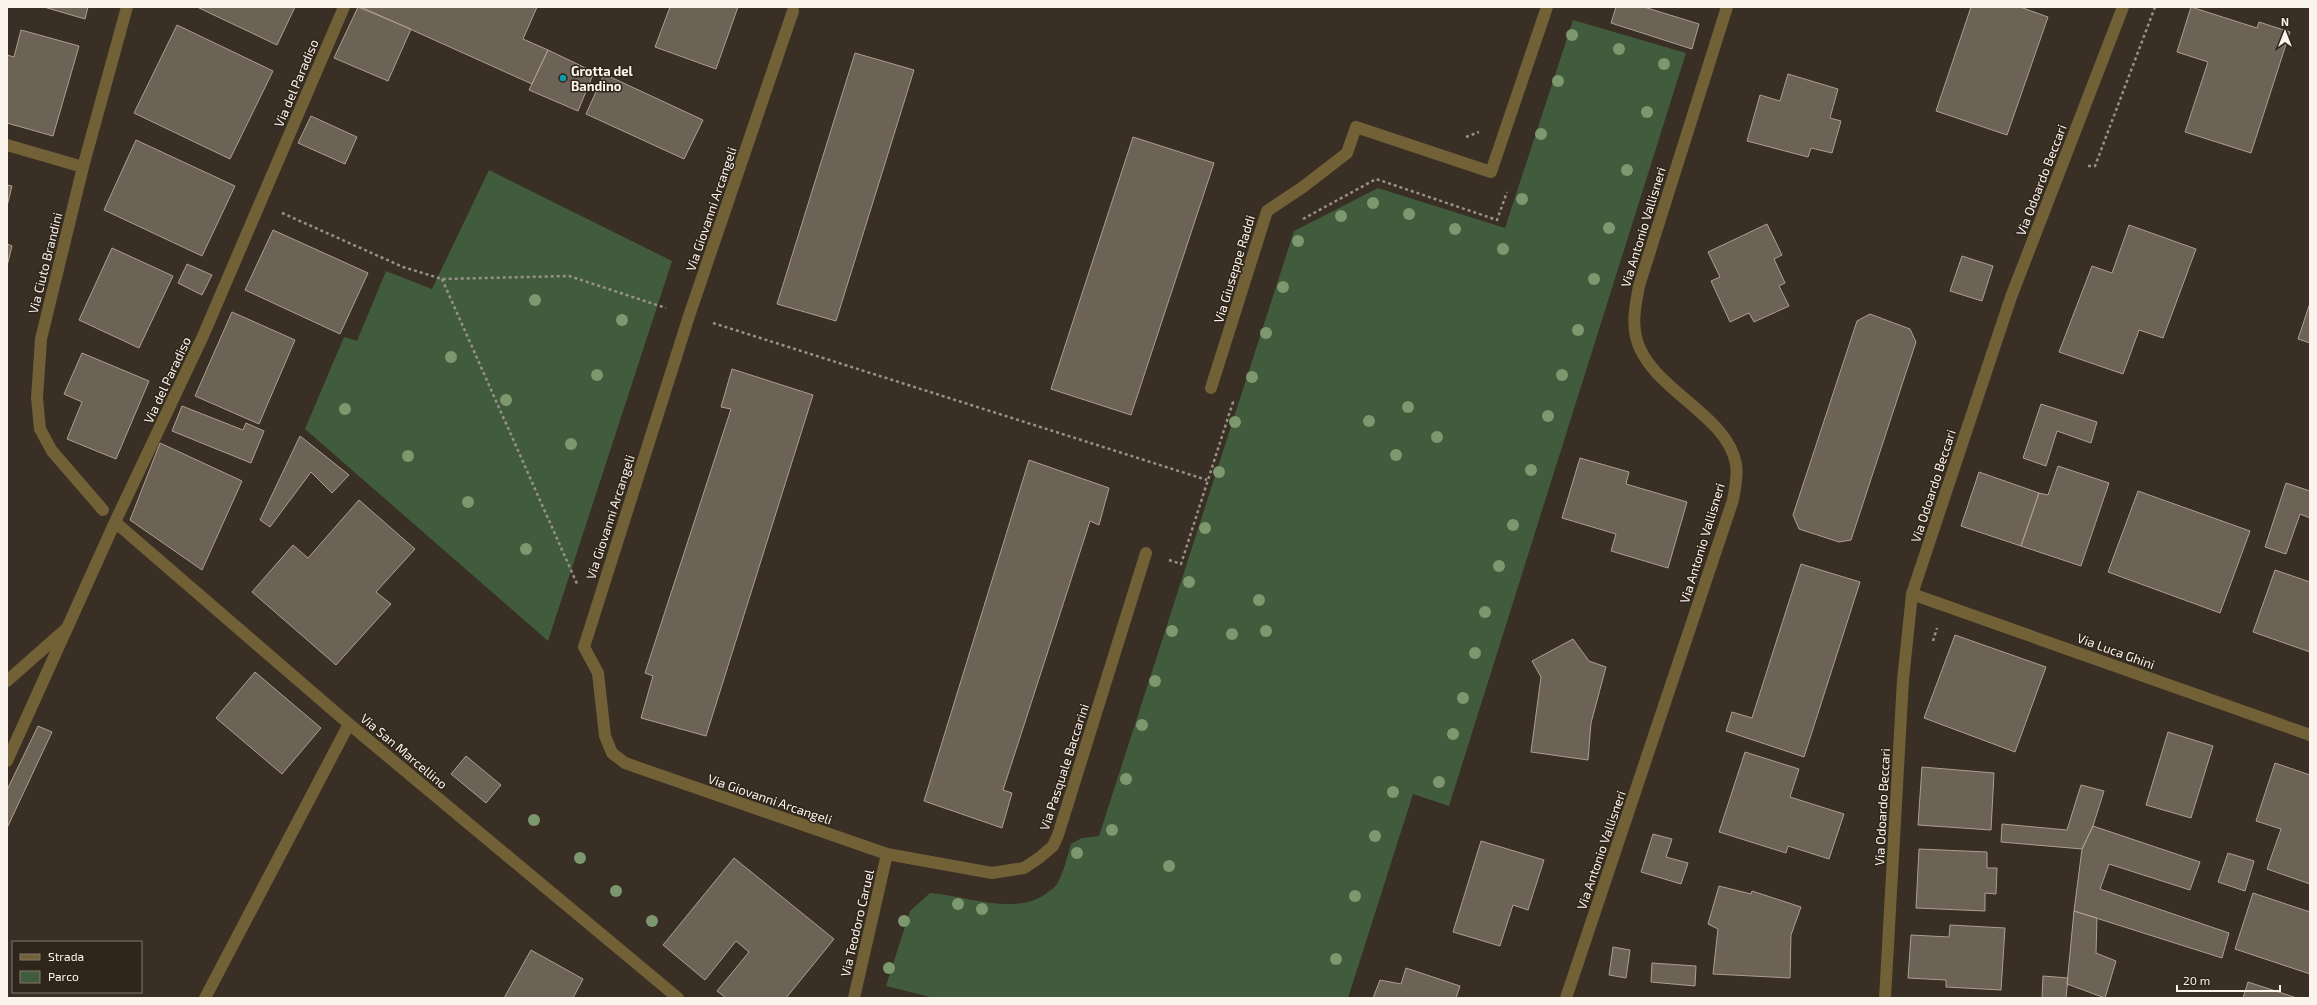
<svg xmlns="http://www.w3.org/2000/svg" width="2317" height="1005" font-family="'Exo 2',sans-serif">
<rect width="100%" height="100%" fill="#392f24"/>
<path fill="#415c3c" d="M1573 20 1686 53 1449 806 1413 794 1348 998H934L886 986 910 911 930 893C967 896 1018 917 1048 892 1051 890 1055 887 1057 884 1064 872 1067 857 1071 844L1082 838 1099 836 1294 231 1378 188 1505 228Z
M489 170 672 261 548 641 305 429 344 337 357 341 386 271 432 289Z"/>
<path fill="#6d6256" stroke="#ab9f91" d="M44 7H88L85 19Z
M197 7H295L277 45Z
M358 7 411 29 388 81 334 58Z
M361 7H537L523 39 548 50 532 84Z
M670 7H738L716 69 655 47Z
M1616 7H1644L1699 24 1692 49 1611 23Z
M1971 7H2020L2048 17 2007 135 1936 111Z
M2191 7 2257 28 2259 22 2290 32 2251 153 2185 132 2208 62 2177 52Z
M177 25 273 71 230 159 134 113Z
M21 30 79 46 53 136 7 123V55L14 57Z
M548 50 594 72 578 111 529 90Z
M855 53 914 70 836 321 777 304Z
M604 74 703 120 684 159 586 114Z
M1788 74 1838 89 1830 118 1841 121 1832 153 1811 148 1808 157 1747 141 1760 95 1780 101Z
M311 116 357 137 345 164 298 143Z
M1133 137 1214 163 1131 415 1051 389Z
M136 140 235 186 202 256 104 210Z
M7 185 12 186 7 206Z
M1767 224 1782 255 1774 259 1785 283 1779 286 1789 306 1754 322 1749 313 1730 322 1711 281 1720 277 1708 252Z
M2129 225 2196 249 2163 338 2139 330 2123 374 2059 352 2092 266 2112 273Z
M273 230 368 273 340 334 245 290Z
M7 244 12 246 7 266Z
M112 248 173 276 139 348 79 320Z
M1962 256 1993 266 1982 301 1950 291Z
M187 264 212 275 202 295 178 283Z
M2310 303V343L2298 339Z
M232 312 295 340 259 424 195 396Z
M1870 314 1910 329 1916 342 1851 540 1839 542 1799 529 1793 515 1857 321Z
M82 353 149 381 116 459 67 439 82 402 64 394Z
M732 369 813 395 706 736 641 718 653 676 645 673 731 409 721 407Z
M2041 404 2097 422 2091 443 2057 431 2046 466 2023 458Z
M182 406 243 430 246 423 264 431 251 463 172 431Z
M300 436 349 475 332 493 311 472 270 527 260 520Z
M160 443 242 481 202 570 130 520Z
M1580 458 1629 472 1626 484 1687 502 1668 568 1611 551 1616 534 1562 518Z
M1029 460 1109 488 1099 525 1090 521 1003 790 1012 793 1002 828 924 801Z
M2058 466 2109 483 2081 566 2021 546 2039 493 2048 495Z
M1979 472 2039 493 2021 546 1961 526Z
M2286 483 2310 491V518L2300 514 2286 554 2265 547Z
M2138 491 2250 531 2220 613 2108 572Z
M359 500 415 549 376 592 391 604 336 665 252 592 293 545 308 558Z
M1801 564 1860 582 1804 757 1726 731 1732 712 1752 718Z
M2275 570 2310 582V652L2253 632Z
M1955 635 2046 667 2015 752 1924 718Z
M1573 639 1589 661 1606 667 1591 723 1588 760 1531 752 1541 677 1532 661Z
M255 672 321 728 282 774 216 718Z
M38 726 52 732 7 828V790Z
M2168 732 2213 746 2191 818 2146 805Z
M1745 752 1799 769 1790 797 1844 814 1829 859 1788 846 1786 853 1719 832Z
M466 756 501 785 486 803 451 774Z
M2275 763 2310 775V884L2267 869 2281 829 2256 821Z
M1922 767 1994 773 1991 830 1918 825Z
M2081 785 2104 791 2093 826 2082 849 2001 842 2002 824 2067 830Z
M2093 826 2200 862 2190 890 2109 864 2100 889 2229 933 2222 958 2074 911 2082 849Z
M1653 834 1672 839 1666 857 1688 863 1681 884 1641 872Z
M1481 841 1544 860 1528 910 1513 905 1500 946 1453 932Z
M1919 849 1987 852V868H1997L1996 894 1985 893V911L1916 908Z
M2228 853 2254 861 2245 891 2218 882Z
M734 858 834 939 786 998H726L717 991 749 952 736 941 705 980 663 945Z
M1719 886 1751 894 1752 891 1801 907 1791 935 1790 978 1713 974 1718 929 1708 924Z
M2253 893 2310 912V974L2235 949Z
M2074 911 2097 918 2096 953 2116 961 2105 998 2067 984Z
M1950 925 2005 928 2001 990 1946 987V980L1908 978 1911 935 1949 937Z
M1613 947 1630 950 1626 978 1609 975Z
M531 950 583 979 573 998H504Z
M1652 963 1696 966 1695 986 1651 982Z
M1406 968 1460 986 1456 998H1373L1380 980 1401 984Z
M2043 976 2068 978 2066 998H2042Z
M2248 982 2297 998H2243Z"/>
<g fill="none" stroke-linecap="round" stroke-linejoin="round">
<path stroke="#999188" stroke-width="2.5" stroke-dasharray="3 3" stroke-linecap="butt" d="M1466 137 1479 132
M2088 166H2095L2155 7
M282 213 403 267 442 279 569 276 666 308
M1303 219 1376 179 1497 220 1507 192
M442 279 578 586
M713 323 1207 480
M1169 560 1181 564 1233 402 1231 401
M1933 641 1937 628"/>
<path stroke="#726037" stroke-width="12" d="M7 681 66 629
M205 998 349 724"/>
<path stroke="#726037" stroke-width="12" d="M793 11 689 316 584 647 598 673 605 736 612 753 625 763 887 854 992 873 1024 868 1039 858 1053 846 1058 835 1146 553
M7 145 83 167
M1211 388 1267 211 1303 187 1347 153 1356 127 1491 172 1547 7
M103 510 52 451 40 429 37 398 41 339 83 167 127 7
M115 522 349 724 678 998
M1912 594 2310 735
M7 761 115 522 203 336 344 7
M854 998 887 854
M1566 998 1733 500C1735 488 1738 476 1736 464 1727 413 1648 389 1636 337 1632 321 1636 302 1639 286L1727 7
M1885 998 1903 680 1912 594 2011 297 2123 7"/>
</g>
<g fill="#7d986e">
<circle cx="1572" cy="35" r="6"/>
<circle cx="1619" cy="49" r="6"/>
<circle cx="1664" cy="64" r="6"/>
<circle cx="1558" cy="81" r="6"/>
<circle cx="1647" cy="112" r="6"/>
<circle cx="1541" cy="134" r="6"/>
<circle cx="1627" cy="170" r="6"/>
<circle cx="1522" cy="199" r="6"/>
<circle cx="1373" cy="203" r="6"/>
<circle cx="1409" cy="214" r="6"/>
<circle cx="1341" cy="216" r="6"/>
<circle cx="1609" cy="228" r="6"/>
<circle cx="1455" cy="229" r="6"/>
<circle cx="1298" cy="241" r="6"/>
<circle cx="1503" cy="249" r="6"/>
<circle cx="1594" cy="279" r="6"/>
<circle cx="1283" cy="287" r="6"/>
<circle cx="535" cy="300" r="6"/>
<circle cx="622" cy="320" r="6"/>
<circle cx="1578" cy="330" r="6"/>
<circle cx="1266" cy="333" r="6"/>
<circle cx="451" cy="357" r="6"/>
<circle cx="597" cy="375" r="6"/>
<circle cx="1562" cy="375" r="6"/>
<circle cx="1252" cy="377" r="6"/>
<circle cx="506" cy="400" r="6"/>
<circle cx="1408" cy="407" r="6"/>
<circle cx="345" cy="409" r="6"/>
<circle cx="1548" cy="416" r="6"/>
<circle cx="1369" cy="421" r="6"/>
<circle cx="1235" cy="422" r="6"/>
<circle cx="1437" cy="437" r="6"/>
<circle cx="571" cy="444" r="6"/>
<circle cx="1396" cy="455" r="6"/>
<circle cx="408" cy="456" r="6"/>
<circle cx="1531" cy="470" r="6"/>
<circle cx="1219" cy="472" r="6"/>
<circle cx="468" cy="502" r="6"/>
<circle cx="1513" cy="525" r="6"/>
<circle cx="1205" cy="528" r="6"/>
<circle cx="526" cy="549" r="6"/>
<circle cx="1499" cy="566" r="6"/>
<circle cx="1189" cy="582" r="6"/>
<circle cx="1259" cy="600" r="6"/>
<circle cx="1485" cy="612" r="6"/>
<circle cx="1172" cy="631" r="6"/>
<circle cx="1266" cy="631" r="6"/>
<circle cx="1232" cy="634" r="6"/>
<circle cx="1475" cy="653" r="6"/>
<circle cx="1155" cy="681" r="6"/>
<circle cx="1463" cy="698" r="6"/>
<circle cx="1142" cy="725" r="6"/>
<circle cx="1453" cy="734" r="6"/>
<circle cx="1126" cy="779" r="6"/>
<circle cx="1439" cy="782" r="6"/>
<circle cx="1393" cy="792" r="6"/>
<circle cx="534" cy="820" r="6"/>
<circle cx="1112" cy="830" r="6"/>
<circle cx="1375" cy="836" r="6"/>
<circle cx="1077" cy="853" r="6"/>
<circle cx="580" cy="858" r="6"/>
<circle cx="1169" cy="866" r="6"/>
<circle cx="616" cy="891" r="6"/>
<circle cx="1355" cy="896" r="6"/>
<circle cx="958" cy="904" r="6"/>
<circle cx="982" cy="909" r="6"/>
<circle cx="652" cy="921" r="6"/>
<circle cx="904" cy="921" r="6"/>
<circle cx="1336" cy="959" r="6"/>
<circle cx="889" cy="968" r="6"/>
</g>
<circle fill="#0f9aa8" stroke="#2f251a" stroke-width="1.5" cx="563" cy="78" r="4"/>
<g text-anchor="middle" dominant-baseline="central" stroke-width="3" stroke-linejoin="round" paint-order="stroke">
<g font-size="13" font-weight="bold" fill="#fbf4ed" stroke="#2f251a" text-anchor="start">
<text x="571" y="71">Grotta del<tspan x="571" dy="15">Bandino</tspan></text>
</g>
<g font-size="13" fill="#fbf4ed" stroke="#2f251a">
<text transform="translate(296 83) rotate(-67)">Via del Paradiso</text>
<text transform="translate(2041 180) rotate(-69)">Via Odoardo Beccari</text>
<text transform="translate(711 209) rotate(-71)">Via Giovanni Arcangeli</text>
<text transform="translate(1643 227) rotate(-73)">Via Antonio Vallisneri</text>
<text transform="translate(45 263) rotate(-76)">Via Ciuto Brandini</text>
<text transform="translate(1234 269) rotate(-73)">Via Giuseppe Raddi</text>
<text transform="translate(167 380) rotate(-65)">Via del Paradiso</text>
<text transform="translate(1933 486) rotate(-72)">Via Odoardo Beccari</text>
<text transform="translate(610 517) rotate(-72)">Via Giovanni Arcangeli</text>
<text transform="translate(1702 543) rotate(-73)">Via Antonio Vallisneri</text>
<text transform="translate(2116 651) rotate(20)">Via Luca Ghini</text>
<text transform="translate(404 751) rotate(40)">Via San Marcellino</text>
<text transform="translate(1064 767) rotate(-72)">Via Pasquale Baccarini</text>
<text transform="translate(770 799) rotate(19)">Via Giovanni Arcangeli</text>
<text transform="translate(1882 807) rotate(-87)">Via Odoardo Beccari</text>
<text transform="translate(1601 850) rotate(-71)">Via Antonio Vallisneri</text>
<text transform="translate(857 923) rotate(-77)">Via Teodoro Caruel</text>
</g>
</g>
<rect width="2317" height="1005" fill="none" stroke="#fbf4ed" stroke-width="16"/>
<rect x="12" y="941" width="130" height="52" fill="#2f251a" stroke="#81786e"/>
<rect x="20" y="954" width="20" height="6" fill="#726037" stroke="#81786e"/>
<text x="48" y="961" font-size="12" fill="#fbf4ed">Strada</text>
<rect x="20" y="971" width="20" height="12" fill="#415c3c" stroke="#81786e"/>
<text x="48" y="981" font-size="12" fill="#fbf4ed">Parco</text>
<g transform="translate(2285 32)" stroke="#2f251a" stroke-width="3" paint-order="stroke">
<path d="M0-3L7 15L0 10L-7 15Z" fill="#fbf4ed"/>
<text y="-6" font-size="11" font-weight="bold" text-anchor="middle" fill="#fbf4ed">N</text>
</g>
<path d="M2177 985v6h103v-6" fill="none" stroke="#fbf4ed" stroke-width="2"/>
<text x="2183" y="985" font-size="12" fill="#fbf4ed" stroke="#2f251a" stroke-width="3" paint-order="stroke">20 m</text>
</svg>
